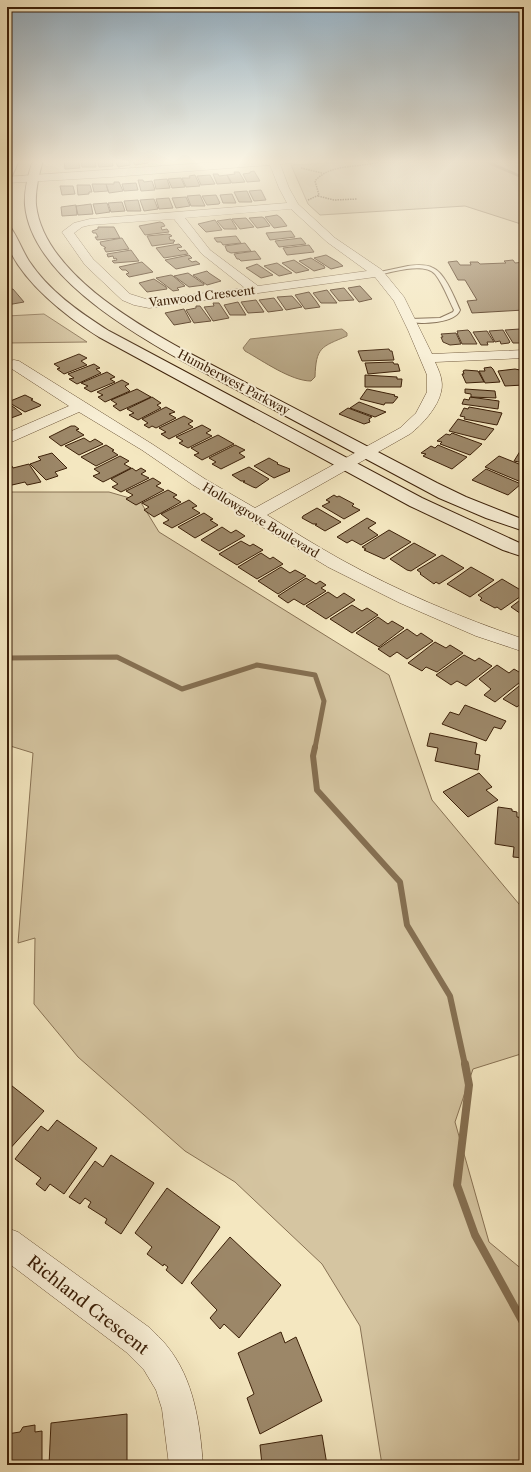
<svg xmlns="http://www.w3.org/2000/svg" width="531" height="1472" font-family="'Libre Caslon Text',serif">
<rect width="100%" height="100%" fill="#f4e7c0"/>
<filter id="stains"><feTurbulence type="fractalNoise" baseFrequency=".005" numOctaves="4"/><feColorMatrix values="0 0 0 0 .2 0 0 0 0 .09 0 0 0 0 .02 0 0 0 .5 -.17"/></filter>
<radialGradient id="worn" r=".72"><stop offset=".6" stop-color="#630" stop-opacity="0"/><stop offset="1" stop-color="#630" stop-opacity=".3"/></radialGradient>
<path fill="#d5c5a1" stroke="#887254" d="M390 160H524V225L465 206 320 215 308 204 291 165Z
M44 314 87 342 7 343V316Z
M7 492H109L140 501 159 532 389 675 432 800 524 910V1053L473 1069 455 1122 489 1242 524 1271V1465H382L360 1326 322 1264 235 1182 185 1151 78 1057 34 1004 35 938 18 943 33 753 7 745Z"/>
<path fill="#b5a381" stroke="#856f51" d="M342 329 347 333V336C321 347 316 347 315 377L311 381C291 381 263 361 245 351L243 348 250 339Z"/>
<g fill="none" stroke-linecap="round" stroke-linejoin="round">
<path stroke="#856f51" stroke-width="3" d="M483 160 524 178"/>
<path stroke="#856f51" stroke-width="5" d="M7 658 117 657 182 689 257 665 315 675 324 701 315 748"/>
<path stroke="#856f51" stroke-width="6" d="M315 747 313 756 317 790 400 882 407 925 450 996 465 1065"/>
<path stroke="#856f51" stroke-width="8" d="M465 1064 469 1085 457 1185 475 1235 524 1324"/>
</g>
<path fill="#9c8768" stroke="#3c2008" d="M64 160H78L80 168 65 169Z
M81 160H95L96 167H82Z
M97 160H112L113 166 99 167Z
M115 160H129L130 165 118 167Z
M132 160H146L148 163 135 165Z
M254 171 260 181 247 182 243 174 250 173V172Z
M234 172H239L245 182 232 183 227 175 235 174Z
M213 174H218L219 176 227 175 231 183 217 184Z
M195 175 200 186 186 187 182 178H190L189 176Z
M210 175 215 184 201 185 197 176Z
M181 178 185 187 172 188 168 179Z
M167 179 170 188 156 189 154 180Z
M138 180H143L144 182 152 181 155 190 141 191Z
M114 182H119L123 191 109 193 106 184H114Z
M136 183 138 190 124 191 122 184Z
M92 184H106L108 191 94 192Z
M77 185H90L92 192H89V194L78 195Z
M60 186H73L75 194 62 195Z
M261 190 266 200 254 201 249 191Z
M247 191 252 202H239L234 192Z
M232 194 236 203H223L220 195Z
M200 195 205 206H191L187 196Z
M216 195 220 203 219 204 207 205 202 196Z
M186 197 190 206 176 208 172 198Z
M169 198 173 208 159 209 156 199Z
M154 199 158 209 144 211 140 200Z
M138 200 141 211H127L124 201Z
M122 202 125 211 111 212 108 203Z
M107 203 110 212 96 214 93 204Z
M91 204 93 214 78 215 76 206Z
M76 205 77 215 62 216 61 207Z
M277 215 281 218 287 226 274 228 265 217Z
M262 217 264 218 270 226 257 228 249 218Z
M246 218 254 227 240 229 232 219Z
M231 219 237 229H224L217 221Z
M215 220 222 230 206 232 198 224Z
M160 222 163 223 165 226 161 227 162 230 167 229 169 232 145 235 139 226Z
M98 227H114L120 238 97 240 95 237H98L96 233H93L92 231 98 229Z
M291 231 295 237 270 240 266 233Z
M168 234 171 235 172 236 169 237 170 240H174L175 241 173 242 174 243 152 246 147 236Z
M236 236 241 243 223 245 221 242H217L214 238Z
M122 238 129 249 106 252 104 248H106L105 247 101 245 100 242Z
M301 238 306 244 279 247 275 241Z
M245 243 251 251 231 253 227 251 225 246Z
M179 244 182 247 177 248 180 251 185 250 188 254 164 258 156 248Z
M309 245 314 252 287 255 283 248Z
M131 250 139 261 114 263 112 261 117 260 116 258 114 259 113 256 108 257 107 254Z
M255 251 261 259 241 261 239 259H237L234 254Z
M189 255 192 258 188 259 192 262 196 261 200 264 176 269 165 260Z
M326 255 338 262 343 266 331 269 314 258Z
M311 258 324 266 325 268 314 271 299 261Z
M294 260 309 270 296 273 282 263Z
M513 260 515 263 524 262V310L472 313 467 301 477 300 465 280H458L448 262 457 261 460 265H471L470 262H478L480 264 506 263 504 261Z
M142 262 153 272 129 277 126 274 129 273 126 270H122L119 267Z
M277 263 292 273 279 276 264 266Z
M257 264 273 275 261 278 246 268Z
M207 271 209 273 221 281 207 285 193 275Z
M188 273 204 284V285L189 287 174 276Z
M171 275 173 276 185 286 177 288 179 290 173 291 156 278Z
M154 279 166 287 167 289 147 292 139 283Z
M360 286 372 299 359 302 348 288Z
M344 288 354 300 339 301 330 290Z
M13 289 24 302 7 305V290Z
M327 290 337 303H321L313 293Z
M309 292 316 301 320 307 305 309 295 295Z
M292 296 302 307 286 310 277 297Z
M274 298 283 310 268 312 259 300Z
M256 300 264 312 248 313 241 302Z
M238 302 246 315H230L224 305Z
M213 303H219L229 318 213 321 204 307 214 306Z
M196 306H200L211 321 194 323 186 310 196 308Z
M184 309 191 322 174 325 165 313Z
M520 329 524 340H520L522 343H513L505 330Z
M468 330 470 332 477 344H462L457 333H458L457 331Z
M503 330 510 342 509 343 501 344 500 341 495 342 489 331Z
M487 331 494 342H487L488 345H481L473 332Z
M456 333 461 344 450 345 443 342 441 337H443L441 334Z
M389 349 390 351H392L394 360 362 361 358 351Z
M79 354 87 358 81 361 87 365 64 374 57 369 60 368 54 364Z
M393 362 394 364H398L400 371 368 374 365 363Z
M94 364 100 368 96 369 101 373 77 384 69 379 74 378 68 374Z
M491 367 493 369 500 382 485 383 479 371H485L484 368Z
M515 369 520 370 524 378V385L505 386 498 371Z
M465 370 478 371 484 382 466 383 462 374H464L463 371Z
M107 372 115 377 110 379 115 382 91 392 84 388 88 386 81 383Z
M365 375 397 377V379H402L401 387H365Z
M122 380 129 384 125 386 130 391 105 402 98 397 103 395 97 392Z
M137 389 151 397 120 411 113 406 117 404 111 400Z
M367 389 395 395 394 396 398 397 393 403H385L384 405 360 399Z
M465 389 495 391 496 398 471 397V394L465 393Z
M25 395 33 399 31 400 41 405 40 406 25 412 8 402Z
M152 397 161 403 157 405 161 408 138 420 129 415 134 413 127 409Z
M470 397 499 401 498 409 462 404 464 399 469 400Z
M359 402 386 412 375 417 350 408Z
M7 403 15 408 22 414 11 418H7Z
M166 407 175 412 169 414 176 418 156 428 152 426 149 428 144 425 148 423 142 419Z
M469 407 502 413 497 425 464 419 465 417 460 416 464 408 468 409Z
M348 408 372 417 369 419 370 422 364 424 339 414Z
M184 416 193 421 188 424 193 427 169 439 161 434 166 432 159 428Z
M458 419 494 429 485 440 449 431Z
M202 425 211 430 206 433 212 436 188 448 179 443 183 441 176 437Z
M71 426H75L79 429 76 430 84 435 61 446 49 437Z
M452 433 482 444 470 455 440 444 442 442 437 441 446 434 450 435Z
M218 435 234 444 202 460 194 455 199 453 191 448Z
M84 438 90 442 95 439 103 444 79 455 65 446Z
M106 445 114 450 112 451 118 455 96 466 81 457Z
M235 445 245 450 239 453 245 457 221 469 212 464 216 462 209 458Z
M438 445 467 457 452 469 423 456 426 454 421 453 431 446 435 448Z
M522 448 524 449V463L514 461Z
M52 453 67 468 55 472 58 476 46 480 30 464 41 460 38 457Z
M120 456 129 461 124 464 131 468 103 482 93 476 100 473 94 469Z
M499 456 524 466V479L521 482 485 467Z
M269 458 278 463 277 464 290 469 289 470 290 471 274 478 254 466Z
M29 464 41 482 27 485 25 482 12 485 7 477V467L12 466 13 468Z
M249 467 269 479 256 488 253 487 243 482 245 481H241L232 475Z
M132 468 136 471 141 468 146 471 141 474 149 478 121 492 112 487 118 484 111 479Z
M486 469 521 484 508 495 472 480Z
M153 478 161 483 156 486 164 490 136 505 126 499 133 495 126 491Z
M168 490 177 495 173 497 181 502 154 517 144 510 149 507 142 503Z
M334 495 337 497 339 496 354 504 352 506 360 510 344 519 322 506 330 502 326 500Z
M189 500 197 506 192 508 200 513 172 528 163 523 169 520 161 514Z
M317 508 341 522 325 531 315 525 317 524H313L302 518 303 516Z
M204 513 213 519 210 520 218 525 195 538 178 527Z
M367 518 376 523 368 528 378 535 361 545 352 540 347 543 337 537Z
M222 527 231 533 236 530 245 536 219 551 201 540Z
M389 530 411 542 384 559 364 550 366 549 362 547Z
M241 541 250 546 253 544 263 550 237 565 219 554Z
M414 543 436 555 411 571 407 570 390 559Z
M261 553 270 559 273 557 283 564 257 579 238 567Z
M442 555 464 568 439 584 436 582 434 584 420 574 421 573 417 570Z
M281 567 290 573 295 570 306 576 278 594 258 581Z
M471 567 494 580 470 597 447 584Z
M306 578 316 584 320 581 326 585 321 588 326 591 304 605 294 599 288 603 278 596Z
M502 579 524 592V594L501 610 497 607 495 608 480 600 482 598 478 595Z
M328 592 337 598 344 593 355 600 326 619 306 606Z
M524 597V616L511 607Z
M352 605 362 611 367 608 378 615 352 633 330 619Z
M378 617 388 624 392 621 404 628 379 647 356 633Z
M407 629 417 636 421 633 433 641 407 659 397 652 390 657 378 649Z
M435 642 446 648 450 645 463 653 437 672 426 667 422 671 408 663Z
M464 655 475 661 479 658 492 666 466 686 457 681 451 685 436 675Z
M497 665 509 673 514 669 524 675V679L495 702 484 695 491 689 479 679Z
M524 682V703L523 702 517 707 503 699Z
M465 705 506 721 501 729 494 727 486 741 442 724 450 712 459 715Z
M430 733 477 743 475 754 480 755 478 770 435 761 438 748 427 746Z
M479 773 492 787 486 790 498 800 468 817 443 792Z
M498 807 512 809V811L517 812V817L524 818V858L513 857 514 847 495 844Z
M7 1082 44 1111 7 1152Z
M57 1120 97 1148 64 1194 50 1184 45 1191 36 1184 41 1178 15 1159 41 1126 48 1131Z
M111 1155 154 1183 121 1234 105 1223 107 1219 88 1207 91 1202 85 1198 80 1204 69 1197 95 1161 103 1167Z
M167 1188 220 1227 182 1284 166 1270 168 1267 164 1264 163 1266 147 1254 152 1247 135 1233Z
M230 1237 281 1285 239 1338 224 1324 220 1329 210 1318 217 1310 191 1283Z
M281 1332 285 1343 296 1337 322 1401 260 1434 247 1398 254 1394 238 1353Z
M127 1414V1465H49L51 1423Z
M35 1425V1432L42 1431V1465H7V1434L20 1432 23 1427Z
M322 1435 327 1465H262L260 1445Z"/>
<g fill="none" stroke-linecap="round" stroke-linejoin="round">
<defs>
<path id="lane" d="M408 266C416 265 426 264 433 268 445 273 455 299 460 310 455 324 420 324 408 322L407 321 410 319 440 318 453 312 454 310C448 298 443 284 435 274 424 262 392 272 378 275L375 273Z"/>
<path id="street" d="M248 160H298L293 163 280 164 289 188 298 204 335 238 382 270 404 297 432 354 524 350V358L435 362C439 371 444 381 441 392 438 407 422 425 410 434L267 515C291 530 315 545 340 559 398 591 461 618 524 639V652L476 636 400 603 328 567 193 485 142 450 79 412 7 444V433L69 406 9 367 7 364 9 361 14 360 19 361 152 444 205 479 255 508 400 428 416 413 427 392V375L408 330 394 301 375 277 149 308 134 305 122 300 85 265 62 232 74 223 90 219 287 203 279 188 270 165 111 177 7 183V177ZM291 209 327 242 367 271 258 286 210 250 185 218ZM174 219 202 254 245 288 149 300 130 294 93 259 74 233 82 227 90 225Z
M7 1228 18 1232 150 1328C155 1334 162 1339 167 1346 194 1379 200 1424 203 1465H169L162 1409 156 1390 144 1370 126 1352 7 1262Z"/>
<path id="secondary" d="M9 160H19L12 176 7 179V164Z
M33 160H43C39 175 35 190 36 205 44 272 136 324 189 353L437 483 466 497 524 520V531L486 518 439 498 179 359C126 329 31 273 25 205 24 190 28 175 33 160Z
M7 227 11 228C18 238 22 250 29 261 49 291 79 312 109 331L422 498 524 545V557L503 550 410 506 99 337C67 317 22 282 8 246 6 241 7 233 7 227Z"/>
</defs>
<use href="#lane" stroke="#6a5236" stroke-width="2"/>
<use href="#street" stroke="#6a5236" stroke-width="1"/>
<use href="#secondary" stroke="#3c2008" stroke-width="2"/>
<path stroke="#3c2008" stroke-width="1.5" stroke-dasharray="1.5 1" stroke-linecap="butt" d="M301 168 322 173
M318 196 334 200 357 199
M308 200 319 195 315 181C331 162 363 169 385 160"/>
<use href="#lane" fill="#f8efd6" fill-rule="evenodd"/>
<use href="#street" fill="#f8efd6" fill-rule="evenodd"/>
<use href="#secondary" fill="#f8efd6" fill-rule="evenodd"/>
</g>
<linearGradient id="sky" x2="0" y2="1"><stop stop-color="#93adbf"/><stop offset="0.44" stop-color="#faf4e3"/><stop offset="1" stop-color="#faf4e3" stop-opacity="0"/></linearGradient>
<rect width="531" height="367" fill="url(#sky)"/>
<g text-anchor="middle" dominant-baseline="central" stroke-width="4" stroke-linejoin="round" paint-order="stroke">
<g font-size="12" fill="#3c2008" stroke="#f8efd6">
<text transform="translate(202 296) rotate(-7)">Vanwood Crescent</text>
<text transform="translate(234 382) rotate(28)">Humberwest Parkway</text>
<text transform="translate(261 520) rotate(31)">Hollowgrove Boulevard</text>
</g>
<g font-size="17" fill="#3c2008" stroke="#f8efd6">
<text transform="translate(88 1305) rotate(38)">Richland Crescent</text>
</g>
</g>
<rect width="531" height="1472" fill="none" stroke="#f4e7c0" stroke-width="24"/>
<rect x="8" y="8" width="515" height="1456" fill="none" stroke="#3c2008" stroke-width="2"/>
<rect x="12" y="12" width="507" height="1448" fill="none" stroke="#3c2008"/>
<rect width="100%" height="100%" filter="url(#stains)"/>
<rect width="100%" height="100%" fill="url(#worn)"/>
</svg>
